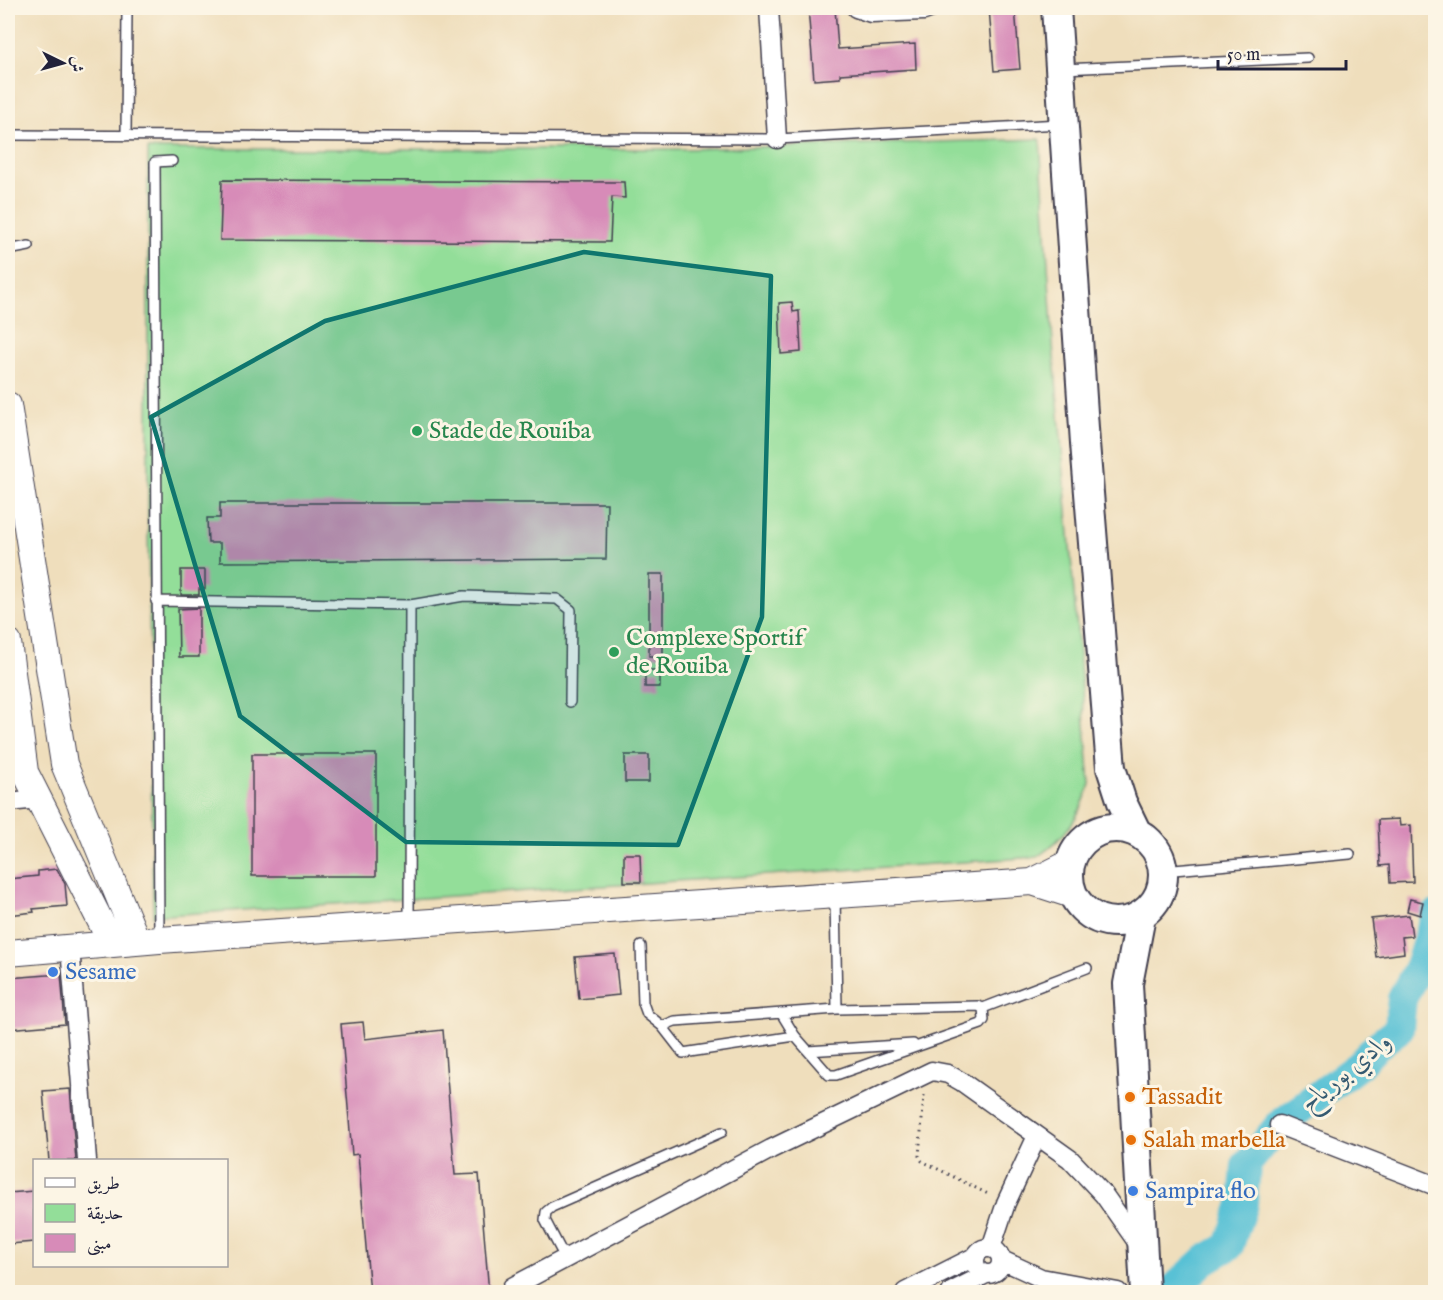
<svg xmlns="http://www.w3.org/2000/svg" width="1443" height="1300" font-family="'IM FELL English',Amiri,serif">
<rect width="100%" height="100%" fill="#fcf5e5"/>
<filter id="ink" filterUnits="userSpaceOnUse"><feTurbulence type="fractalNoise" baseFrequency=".0167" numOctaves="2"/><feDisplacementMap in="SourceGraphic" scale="12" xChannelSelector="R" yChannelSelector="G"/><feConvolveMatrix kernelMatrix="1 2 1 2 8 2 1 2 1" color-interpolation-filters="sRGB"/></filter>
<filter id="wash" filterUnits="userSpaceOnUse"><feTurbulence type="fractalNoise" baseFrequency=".008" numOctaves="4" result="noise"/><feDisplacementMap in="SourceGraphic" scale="24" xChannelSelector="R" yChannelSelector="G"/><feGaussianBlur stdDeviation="1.35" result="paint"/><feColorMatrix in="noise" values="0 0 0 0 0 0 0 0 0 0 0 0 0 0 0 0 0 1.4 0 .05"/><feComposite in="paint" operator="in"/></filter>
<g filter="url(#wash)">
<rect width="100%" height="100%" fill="#efdebc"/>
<path fill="#93de99" stroke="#5a806a" stroke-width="1.5" d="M1040 139 1053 344 1090 784C1080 817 1065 838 1037 857L153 916 148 519V149H685Z"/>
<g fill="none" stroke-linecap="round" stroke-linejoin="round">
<path stroke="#59c1d5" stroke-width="30" d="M1170 1292 1205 1260 1229 1246 1243 1204 1246 1165 1279 1125 1359 1065 1378 1045 1399 1029 1402 999 1419 966 1436 915"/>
</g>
<g id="blocks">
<path fill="#d78bb8" d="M808 8H835L838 49 915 44 916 69 840 74V78L814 80Z
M989 8H1015L1020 69 994 71Z
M222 180 624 182 625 198 612 197 610 242 220 240Z
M792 302 793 312 799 311 801 352 781 354 779 303Z
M220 503H607L606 559 220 562V543H208L207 518H220Z
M181 570H205V589H199V595H181Z
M649 574H663V656H649Z
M199 608V657H179L178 609Z
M645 670H660V687H645Z
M252 754H376V876H252Z
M625 755H649V782H625Z
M1399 819 1400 826 1411 825 1413 882 1390 883 1389 865 1380 866 1378 820Z
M624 854H640L641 882H624Z
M57 869 65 884 67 906 33 909 34 912 8 915V879L38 876V871Z
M1410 899 1423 902 1420 915 1407 911Z
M1409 915 1412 936 1402 937 1404 953 1376 957 1371 919Z
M615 954 619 995 579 999 575 957Z
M61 974 65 1024 8 1029V978Z
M363 1022 365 1039 443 1030 455 1175 479 1174 489 1293H370L358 1154 352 1155 341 1024Z
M70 1089 76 1161H49L43 1091Z
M34 1191V1242L10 1244 8 1193Z"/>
</g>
</g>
<g filter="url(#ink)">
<use href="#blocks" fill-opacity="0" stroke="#413e4e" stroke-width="1.5"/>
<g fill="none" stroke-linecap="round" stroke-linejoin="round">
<defs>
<path id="lane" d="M1063 69 1308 58
M8 135 777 139 1061 124
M126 136 127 8
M8 250 29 246
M156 601 410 605 409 923
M410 605 464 596 557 599 571 610 570 702
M1163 871 1350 854
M835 896 837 1009
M159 938 155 162 172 161
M641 946 643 1003 647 1014 662 1026
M781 1013 795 1036 829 1075H836L981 1024 984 1020 983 1008
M795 1036 683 1053 662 1026 675 1021 837 1009 978 1006 983 1008 1087 968
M808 1051 913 1044
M565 1258 545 1220 546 1212 552 1207 722 1132"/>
<path id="street" d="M769 8 777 139
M856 8 871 13 924 11 932 8
M8 802 39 799
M70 947 87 1160
M1279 1125 1436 1186
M975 1261a13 13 0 1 1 26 0a13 13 0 1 1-26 0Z
M991 1248 1006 1203 1037 1136
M1002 1260 1041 1278 1118 1292
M512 1287 771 1149 932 1071 948 1074 962 1082 1070 1159 1104 1195 1142 1249
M905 1292 976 1256
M951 1292 986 1274"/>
<path id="secondary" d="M8 405 64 764 137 941
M8 642 25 772 112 944
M1032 882 1070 863
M8 953 159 940 1032 882 1072 895"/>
<path id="primary" d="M1056 8 1085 443 1111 768 1122 802 1137 833
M1069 875a47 47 0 1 1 94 0a47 47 0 1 1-94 0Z
M1141 916 1128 984 1145 1292"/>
</defs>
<use href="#lane" stroke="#413e4e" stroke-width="12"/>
<use href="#street" stroke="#413e4e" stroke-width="21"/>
<use href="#secondary" stroke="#413e4e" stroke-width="28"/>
<use href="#primary" stroke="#413e4e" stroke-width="32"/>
<path stroke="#413e4e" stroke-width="3" stroke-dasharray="1.5 4.5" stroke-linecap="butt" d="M924 1095 919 1156 922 1161 990 1195"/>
<use href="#lane" stroke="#fff" stroke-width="9"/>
<use href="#street" stroke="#fff" stroke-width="18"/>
<use href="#secondary" stroke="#fff" stroke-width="26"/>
<use href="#primary" stroke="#fff" stroke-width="28"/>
</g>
</g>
<path fill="#0f766e" fill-opacity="0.2" stroke="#0f766e" stroke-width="4.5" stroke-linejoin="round" d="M584 252 771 276 762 617 678 845 406 842 240 716 151 417 325 321Z"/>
<g fill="#2e9e5b" stroke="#fcf5e5" stroke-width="2">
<circle cx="417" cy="431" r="6"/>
<circle cx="614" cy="652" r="6"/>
</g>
<g fill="#3f7fe0" stroke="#fcf5e5" stroke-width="2">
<circle cx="53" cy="972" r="6"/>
<circle cx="1133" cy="1191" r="6"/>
</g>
<g fill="#e8710a" stroke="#fcf5e5" stroke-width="2">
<circle cx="1130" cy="1097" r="6"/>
<circle cx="1131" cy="1140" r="6"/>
</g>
<g text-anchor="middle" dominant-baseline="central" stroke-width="6" stroke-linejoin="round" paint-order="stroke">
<g font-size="24" fill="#27864d" stroke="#fcf5e5" text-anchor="start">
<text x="429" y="431">Stade de Rouiba</text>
<text x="626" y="638">Complexe Sportif<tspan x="626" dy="28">de Rouiba</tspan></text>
</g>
<g font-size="24" fill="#366cbe" stroke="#fcf5e5" text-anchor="start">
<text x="65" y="972">Sesame</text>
<text x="1145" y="1191">Sampira flo</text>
</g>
<g font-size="24" fill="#c56008" stroke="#fcf5e5" text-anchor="start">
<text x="1142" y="1097">Tassadit</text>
<text x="1143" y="1140">Salah marbella</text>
</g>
<g font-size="26" font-style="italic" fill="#355a71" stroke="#fcf5e5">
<text transform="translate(1346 1072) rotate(-39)">وادي بورياح</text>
</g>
</g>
<rect width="1443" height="1300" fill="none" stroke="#fcf5e5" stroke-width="30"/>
<rect x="33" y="1159" width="195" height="108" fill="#fcf5e5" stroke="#a5a1a1" stroke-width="1.5"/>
<rect x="45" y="1178" width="30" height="9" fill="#ffffff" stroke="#a5a1a1" stroke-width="1.5"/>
<text x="87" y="1189" font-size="18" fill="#22223b">طريق</text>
<rect x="45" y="1204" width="30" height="18" fill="#93de99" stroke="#a5a1a1" stroke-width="1.5"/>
<text x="87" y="1219" font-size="18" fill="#22223b">حديقة</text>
<rect x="45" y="1234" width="30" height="18" fill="#d78bb8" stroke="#a5a1a1" stroke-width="1.5"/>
<text x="87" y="1249" font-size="18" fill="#22223b">مبنى</text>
<g transform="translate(63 63) rotate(95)" stroke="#fcf5e5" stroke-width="4.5" paint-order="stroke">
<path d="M0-4.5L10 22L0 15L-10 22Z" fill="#22223b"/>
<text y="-9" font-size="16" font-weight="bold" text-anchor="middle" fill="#22223b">ش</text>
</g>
<path d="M1218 60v9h128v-9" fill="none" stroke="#22223b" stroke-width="3"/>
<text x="1227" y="60" font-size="18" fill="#22223b" stroke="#fcf5e5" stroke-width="4.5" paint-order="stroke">50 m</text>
</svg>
